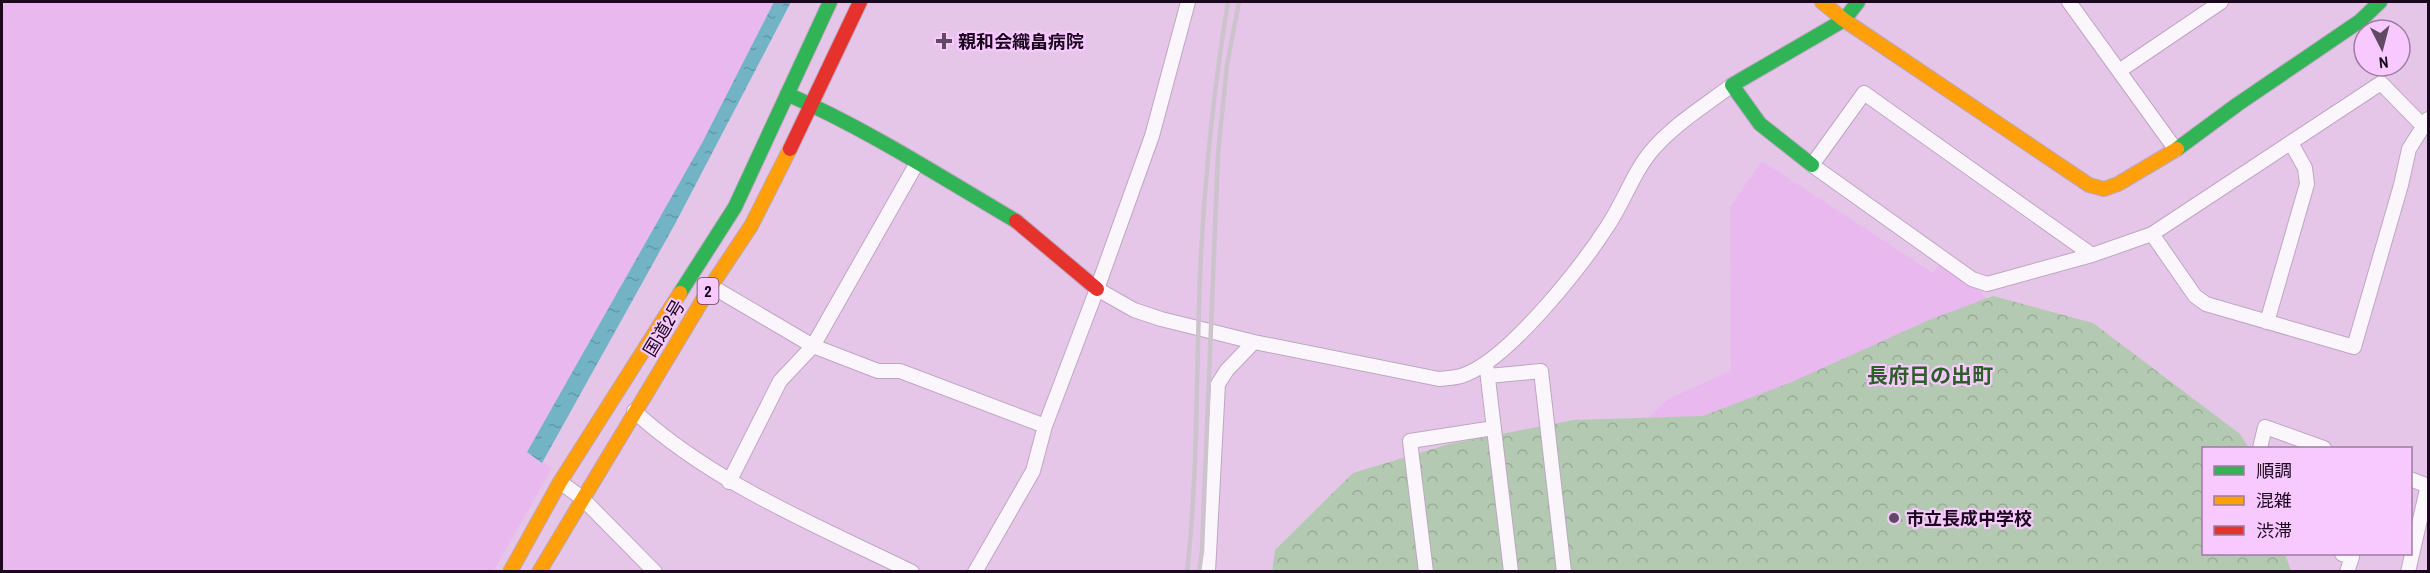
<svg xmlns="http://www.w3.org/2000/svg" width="2430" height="573" font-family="'Archivo Narrow','Noto Sans JP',sans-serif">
<defs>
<pattern id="forest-crowns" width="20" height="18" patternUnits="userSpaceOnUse" patternTransform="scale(1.5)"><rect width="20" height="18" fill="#b4c9b1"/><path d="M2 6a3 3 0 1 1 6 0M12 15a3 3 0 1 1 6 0" fill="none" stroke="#9aab98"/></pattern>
<pattern id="water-ripples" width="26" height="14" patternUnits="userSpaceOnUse" patternTransform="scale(1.5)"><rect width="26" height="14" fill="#72b4c5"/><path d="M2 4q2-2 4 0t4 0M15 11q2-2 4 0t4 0" fill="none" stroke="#6299a9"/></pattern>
</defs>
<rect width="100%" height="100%" fill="#e5c6e9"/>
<path fill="#e8b8ee" d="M2 2H774L702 143 527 452 552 468 493 572 2 571Z
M1762 161 1933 273 1943 258 1972 279 2015 338 1615 450 1668 399 1731 371 1730 207Z"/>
<path fill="url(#forest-crowns)" d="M1993 296 2093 323 2240 434 2249 448H2204V554H2285L2291 571 1272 572 1275 550 1353 473 1449 444 1574 420 1703 416 1794 381 1929 320Z"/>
<path fill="url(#water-ripples)" d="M774 2H791L675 224 542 463 527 452 702 143Z"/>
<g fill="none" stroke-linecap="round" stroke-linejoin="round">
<defs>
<path id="street" d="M2069 2 2176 150
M2119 71 2221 2
M2152 234 2195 296 2206 304 2354 347 2401 185 2409 149 2428 119
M2092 255 1864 93 1812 165 1972 279 1987 284 2092 255 2152 234 2381 83 2423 126
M711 286 813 346 878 371H900L1045 426
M1097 289 1134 310 1161 319 1254 342 1439 379C1446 378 1454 378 1461 376 1507 362 1581 267 1607 227 1624 202 1634 170 1654 148 1676 123 1706 105 1732 85
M2267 322 2307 184 2305 168 2291 143
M1487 370 1511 572
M1488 376 1541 371 1564 572
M634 411C714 484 816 525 912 572
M2260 448 2265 427 2324 448
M2410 479 2428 486
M560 482 582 498 655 572
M729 482 780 381 813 346 917 163
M2342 554 2352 557 2347 572
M975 572 1033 471 1045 426 1097 289 1152 136 1188 2
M1208 572 1218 384 1227 370 1254 342
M1426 572 1410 441 1494 428
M2408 572 2428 485"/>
<path id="fast" d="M787 94C867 129 941 177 1016 221
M2177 149 2238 104 2360 21 2380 2
M1812 165 1760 124 1732 85 1844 20 1858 2
M680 293 735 207 830 2"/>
<path id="slow" d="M1822 2 1844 20 2089 185 2104 189 2118 184 2177 149
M510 572 560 482 680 293
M539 572 711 286 751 226 790 149"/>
<path id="jam" d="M790 149 860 2
M1016 221 1097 289"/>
</defs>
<use href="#street" stroke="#bea6c2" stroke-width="16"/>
<use href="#fast" stroke="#bea6c2" stroke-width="16"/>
<use href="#slow" stroke="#bea6c2" stroke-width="16"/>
<use href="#jam" stroke="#bea6c2" stroke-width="16"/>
<use href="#street" stroke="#fbf6fc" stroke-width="14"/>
<use href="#fast" stroke="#30b455" stroke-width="14"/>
<use href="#slow" stroke="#ff9f0a" stroke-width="14"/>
<use href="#jam" stroke="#e5322d" stroke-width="14"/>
<path stroke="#ccc3cd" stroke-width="4.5" d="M1187 572C1198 474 1196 375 1200 277 1204 184 1213 93 1228 2
M1199 572 1202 551 1218 154 1227 65 1239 2"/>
</g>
<g fill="#624a65" stroke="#f7c9fe" stroke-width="2">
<path d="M941 32h6v6h6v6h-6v6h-6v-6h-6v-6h6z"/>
<circle cx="1894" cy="518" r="6"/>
</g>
<g text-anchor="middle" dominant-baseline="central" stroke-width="4.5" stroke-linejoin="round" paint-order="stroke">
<rect fill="#f7c9fe" stroke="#5d4161" stroke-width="1.5" x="697.5" y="278" width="21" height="26" rx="4.5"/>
<g font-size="16" font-weight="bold" fill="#1b071e">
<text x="708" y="291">2</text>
</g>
<g font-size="18" font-weight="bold" fill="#1b071e" stroke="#f7c9fe" text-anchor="start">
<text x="958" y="41">親和会織畠病院</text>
<text x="1906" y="518">市立長成中学校</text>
</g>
<g font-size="18" fill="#1b071e" stroke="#f7c9fe">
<text transform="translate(664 328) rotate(-59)">国道2号</text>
</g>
<g font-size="21" font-weight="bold" fill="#2c5e28" stroke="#f7c9fe">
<text x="1930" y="375">長府日の出町</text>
</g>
</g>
<rect width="2430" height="573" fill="none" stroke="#1b071e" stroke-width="6"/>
<rect x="2202" y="447" width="210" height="108" fill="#f7c9fe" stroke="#9f7ba4" stroke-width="1.5"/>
<rect x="2214" y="466" width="30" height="9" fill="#30b455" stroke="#9f7ba4" stroke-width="1.5"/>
<text x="2256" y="477" font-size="18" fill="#1b071e">順調</text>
<rect x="2214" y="496" width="30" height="9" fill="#ff9f0a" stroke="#9f7ba4" stroke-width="1.5"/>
<text x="2256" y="507" font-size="18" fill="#1b071e">混雑</text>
<rect x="2214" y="526" width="30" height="9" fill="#e5322d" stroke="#9f7ba4" stroke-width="1.5"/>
<text x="2256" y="537" font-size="18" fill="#1b071e">渋滞</text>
<g transform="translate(2382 48) rotate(174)"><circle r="28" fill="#f7c9fe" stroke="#9f7ba4" stroke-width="1.5"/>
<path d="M0-4.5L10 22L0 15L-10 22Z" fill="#624a65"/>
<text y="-9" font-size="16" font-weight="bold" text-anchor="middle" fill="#1b071e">N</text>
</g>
</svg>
